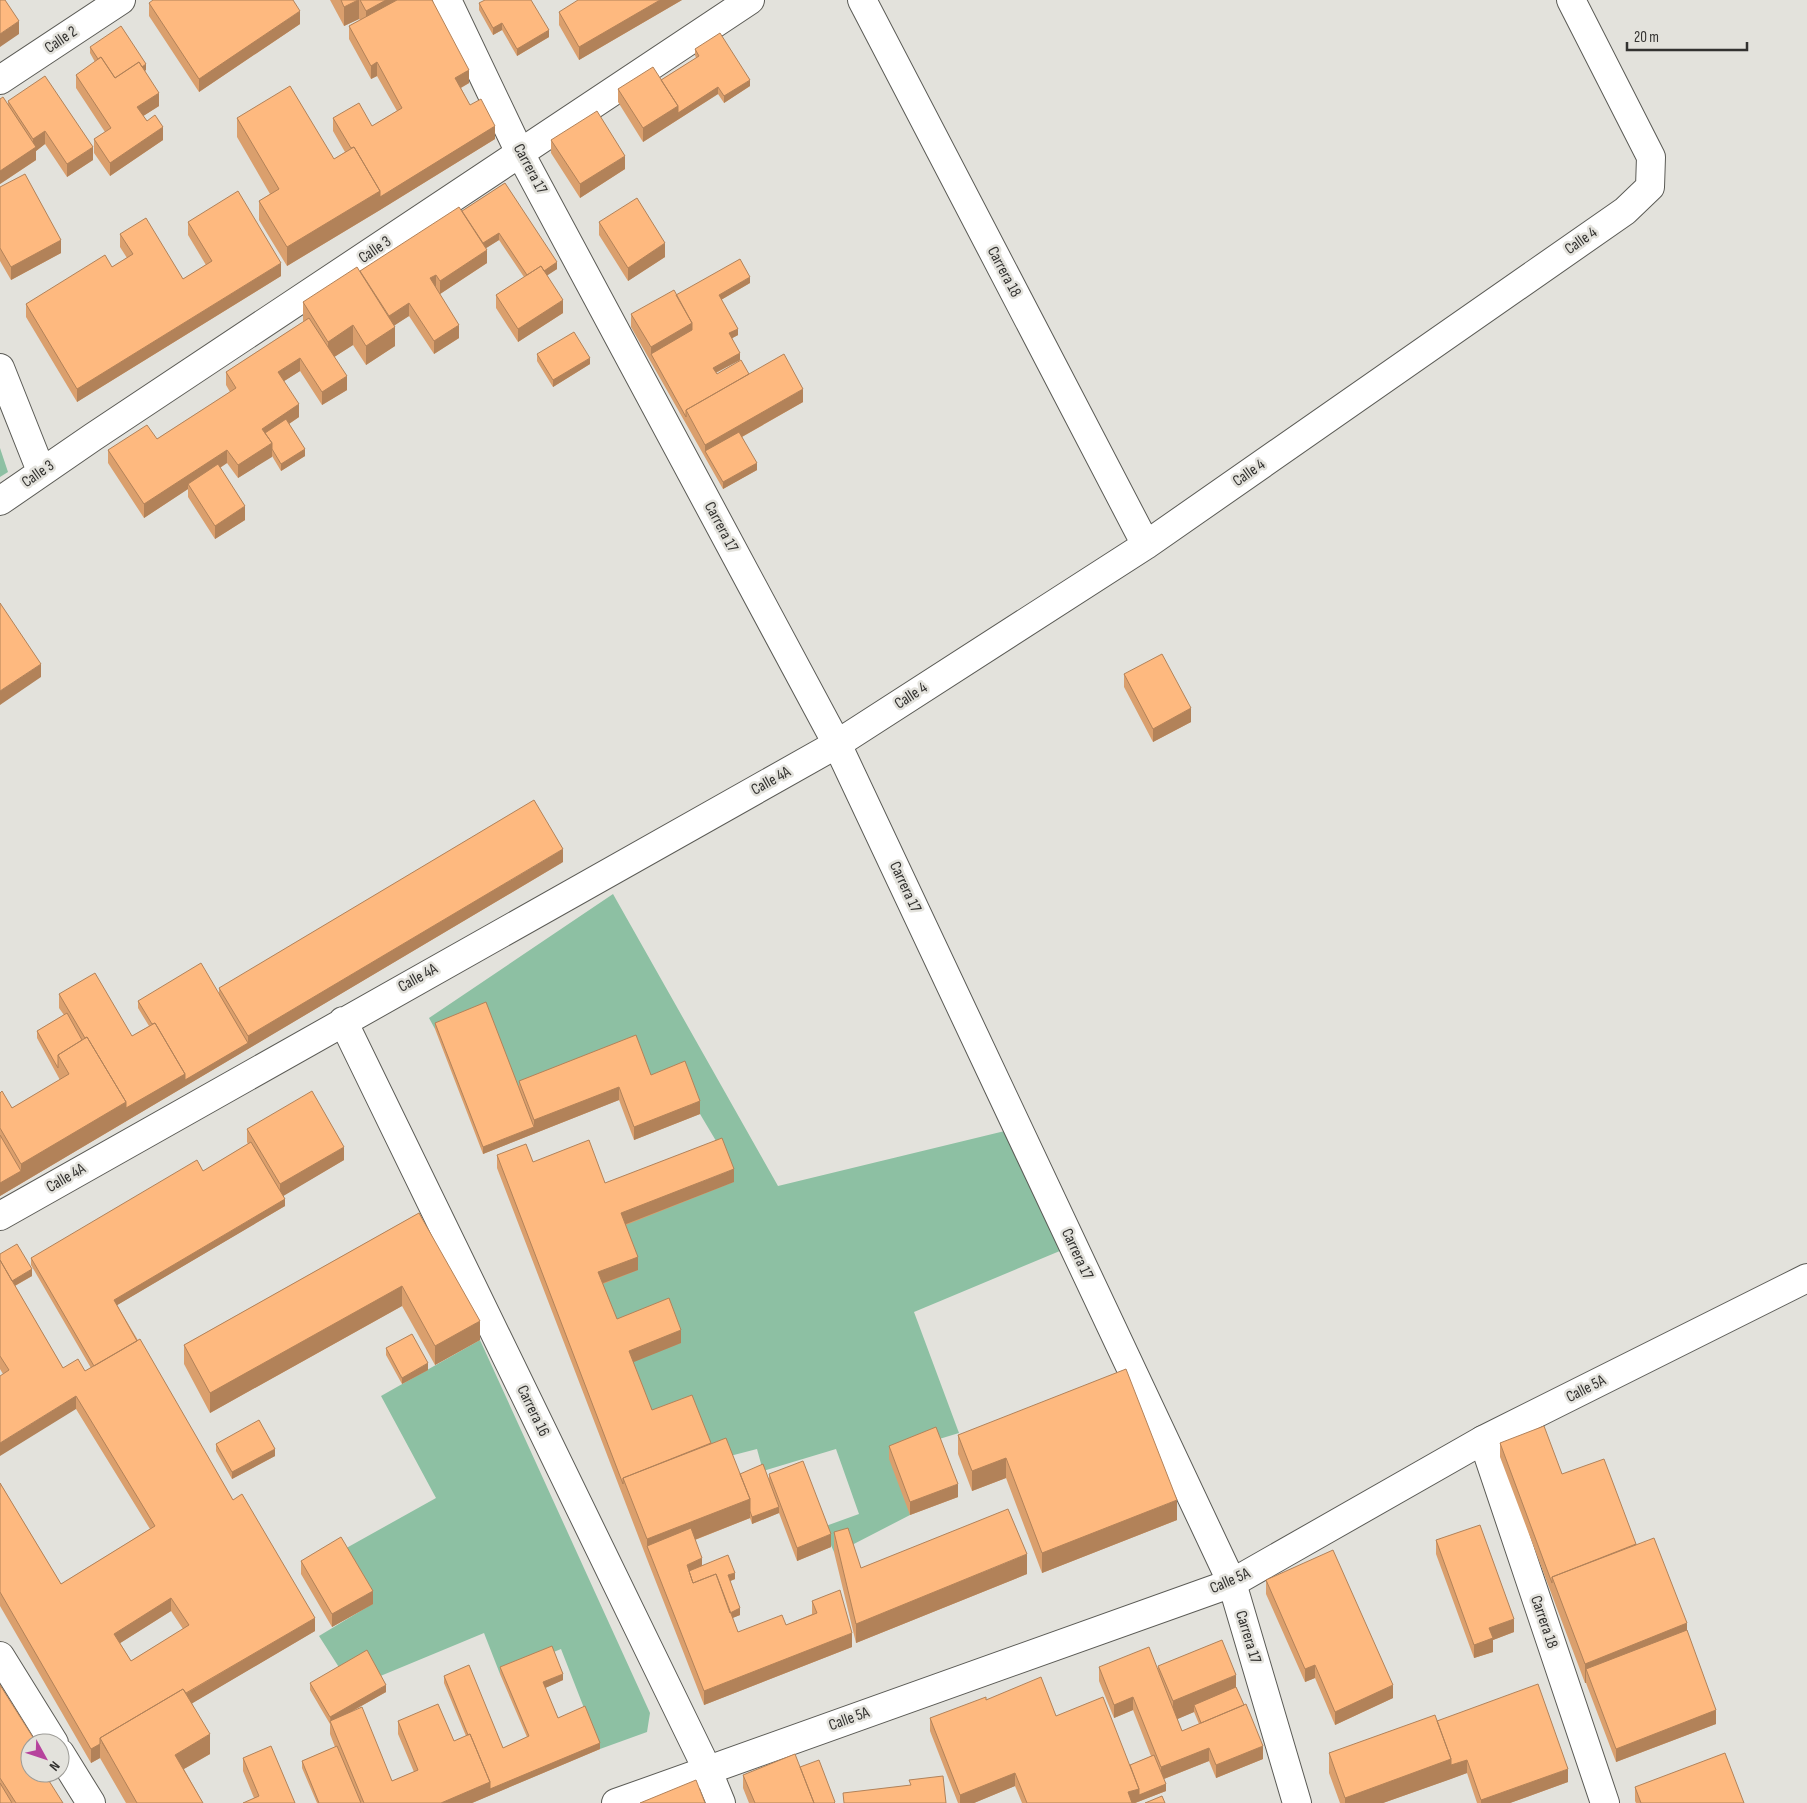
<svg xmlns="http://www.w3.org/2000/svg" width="1807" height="1803" font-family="'Sofia Sans Condensed',sans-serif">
<rect width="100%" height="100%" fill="#e3e2dc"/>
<path fill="#8dc0a3" d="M0 448 8 472 0 477Z
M613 894 778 1186 1013 1129 1067 1248 914 1312 959 1433 936 1440 910 1515 848 1547 834 1552 823 1527 859 1514 836 1449 763 1471 757 1449 726 1457 652 1424 598 1285 621 1226 733 1182 722 1151 700 1114 685 1075 519 1094 486 1009 435 1029 429 1018Z
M480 1340 650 1713 647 1732 600 1749 561 1649 500 1674 484 1633 378 1677 342 1672 319 1636 372 1604 341 1551 436 1498 381 1396Z"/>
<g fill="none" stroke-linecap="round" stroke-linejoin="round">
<defs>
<path id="street" d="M447 0 520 153 837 744 1232 1583 1297 1803
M862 0 1146 545
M0 80 121 0
M0 368 41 471
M0 501 93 437 750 0
M343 1021 707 1769 721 1803
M0 1216 837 744 1146 545 1625 211 1650 187 1651 157 1571 0
M1483 1440 1605 1803
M0 1656 54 1743
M60 1753 91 1803"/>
<path id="secondary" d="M616 1803 1232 1583 1483 1440 1807 1278"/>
</defs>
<use href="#street" stroke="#5b5b56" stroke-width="30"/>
<use href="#secondary" stroke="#5b5b56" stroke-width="30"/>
<use href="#street" stroke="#fff" stroke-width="28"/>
<use href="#secondary" stroke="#fff" stroke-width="28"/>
</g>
<path fill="#da9f6d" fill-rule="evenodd" d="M330 0H432L469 83 461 88 470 105 495 139 380 210 287 266 259 220V201L270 194 237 137V118L334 159 345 152 333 131V118L372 126 397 111 377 76 371 79 349 39V26L360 20 359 19 344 26Z
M682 0 579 60 559 25V12Z
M149 3 300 24 199 92 149 16Z
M479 3 549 37 517 56 502 30 493 35 479 10Z
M90 47 146 70 145 71 159 106 143 116 163 140 110 176 94 153V139L105 132 76 88V75L95 62 90 53Z
M695 49 750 86 724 103 718 94 643 142 618 102V89L661 80 696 58 695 55Z
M0 99 8 105V101L93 160 67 177 45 144 36 151V160L0 184Z
M551 140 625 169 580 198 551 153Z
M505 183 557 269 547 275 563 313 518 342 496 308V295L524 277 499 240 486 248 487 263 440 294 459 338 434 354 409 316 394 325 395 346 366 365 353 345 334 357 347 390 322 405 300 371 284 381 299 417 289 424 305 456 281 471 272 456 238 478 227 463 220 468 245 520 215 539 188 497V489L144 518 108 463V450L157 439 230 392 226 385V372L303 322V302L360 271 462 211Z
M0 187 61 253 11 280 0 261Z
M188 222 281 276 77 402 26 317V304L112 267 127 258 120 247V234L183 279 206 265 188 235Z
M599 222 665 257 628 281 599 235Z
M750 283 721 300 738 335 732 338 740 360 716 373 717 374H749L803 402 742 437 757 470 723 489 631 327V314L676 295Z
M537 354 590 364 553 387 537 361Z
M1124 674 1191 722 1153 742 1124 687Z
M563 862 0 1196V1093L12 1108 60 1080 37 1038V1031L64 1015 59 1008V994L132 1036 149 1026 138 1008V1001L219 994V988Z
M435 1023 519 1088V1081L651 1075 700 1114 634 1140 619 1100 483 1154 435 1029Z
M247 1129 344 1160 282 1196 285 1206 117 1305 233 1500 315 1631 192 1703 210 1754 184 1769 203 1803H126L100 1758 91 1763 0 1606V1483L61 1584 150 1529 76 1409 3 1374 0 1369V1254L32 1276 15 1286 63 1368 85 1371 91 1368 31 1265V1258L203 1171 248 1144 247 1142ZM171 1611 183 1629 131 1661 120 1643Z
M497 1155 533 1162 605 1183 734 1182 626 1225 638 1270 603 1284 617 1319 681 1343 633 1362 652 1410 711 1443 740 1474 769 1480V1474L831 1547 797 1561 779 1513 752 1524 750 1518 695 1540 702 1565 735 1579 730 1581 740 1615 732 1618 738 1632 786 1625 812 1614V1601L852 1647 704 1705 647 1559 497 1168Z
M419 1213 480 1340 435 1365 402 1306 210 1413 184 1364V1345Z
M386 1348 428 1370 402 1384 386 1355Z
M958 1435 1177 1520 1042 1573 1006 1478 972 1491 958 1454Z
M1500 1443 1562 1474 1636 1544 1687 1630 1716 1724 1616 1762 1586 1683H1585L1500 1457Z
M216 1444 275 1456 232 1479 216 1451Z
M889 1446 958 1497 910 1515 889 1459Z
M834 1532 861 1568 1027 1574 856 1643 834 1552Z
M1436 1540 1514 1632 1493 1640V1652L1474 1658 1436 1554Z
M301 1561 373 1604 332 1627 301 1574Z
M1266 1580 1393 1698 1335 1725 1315 1678 1305 1682 1266 1594Z
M1158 1666 1236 1687 1263 1759 1216 1778 1209 1761 1164 1779 1166 1791 1135 1803H1022L1015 1786 974 1803H958L930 1731V1718L986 1700 1056 1716 1130 1765 1151 1756 1133 1710 1114 1718 1099 1681V1667L1158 1671ZM1194 1712 1199 1724 1182 1731 1177 1719Z
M500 1667 563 1680 545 1688 558 1718 600 1749 472 1803H317L302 1768V1761L335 1747 330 1734V1724L310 1690V1683L386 1692 349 1713 392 1781 414 1772 398 1734V1721L454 1741 466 1736 444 1683V1676L503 1748 527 1737 500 1674Z
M0 1685 34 1743 30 1773 63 1803H0Z
M1437 1721 1568 1782 1510 1803H1477L1467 1773 1383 1803H1340L1329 1773V1753Z
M243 1758 295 1803 254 1798 243 1771Z
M800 1767 835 1803H749L743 1788V1775Z
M1635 1787 1744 1803H1636L1635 1801Z"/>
<path fill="#b28259" d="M358 0H359V19L344 26V7Z
M386 0H421L366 31V11Z
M660 0H682L579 60V47Z
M300 11V24L199 92V79Z
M19 21V34L0 47V34Z
M502 23V30L493 35V28Z
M549 30V37L517 56V49Z
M377 62V76L371 79V66Z
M146 64V70L115 91V85Z
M469 70V83L455 91V78Z
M750 80V86L724 103V96Z
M718 87V94L643 142V128L678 106Z
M159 93V106L137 120V107Z
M495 126V139L380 210 287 266V247L380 191Z
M163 127V140L110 176V163Z
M45 131V144L36 151V160L0 184V171L33 148V139Z
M93 147V160L67 177V164Z
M625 156V169L580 198V184Z
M499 233V240L480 252V245Z
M61 240V253L11 280V267Z
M665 243V257L628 281V268Z
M487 250V263L440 294V281Z
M557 262V269L530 287V280Z
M281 263V276L77 402V389Z
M436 275V288L430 278Z
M750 277V283L719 301V295Z
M563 300V313L518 342V329Z
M409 303V316L386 331V318Z
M692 323V337L651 354V347Z
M353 325V345L328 361V342Z
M459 325V338L434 354V341Z
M395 327V346L366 365V346Z
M738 329V335L729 340V333Z
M740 353V360L713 374V368Z
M300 358V371L278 385V372Z
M590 358V364L553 387V380Z
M347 376V390L322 405V392Z
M803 389V402L708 456 705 451V445Z
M299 404V417L265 440 262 429Z
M272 443V457L238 478V465Z
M305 449V456L281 471V464Z
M227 450V463L190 487 188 484V489L144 518V504Z
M757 463V470L723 489V482Z
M245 506V520L215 539V526Z
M41 664V677L0 705V691Z
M1191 708V722L1153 742V729Z
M563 849V862L248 1049V1036Z
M248 1043V1049L0 1196V1183L21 1171V1164L126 1102Z
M619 1087V1100L483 1154V1147L534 1127V1120Z
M700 1101V1114L634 1140V1127Z
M344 1147V1160L280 1198V1184Z
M734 1169V1182L621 1226V1213Z
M285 1199V1206L114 1307V1300Z
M638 1257V1270L598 1285V1272Z
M32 1269V1276L9 1289V1283Z
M402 1286V1306L210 1413V1393Z
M480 1321V1340L435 1365V1346Z
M681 1330V1343L629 1364V1351Z
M428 1363V1370L402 1384V1378Z
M76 1396V1409L0 1456V1443Z
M275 1449V1456L232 1479V1472Z
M1006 1458V1478L972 1491V1471Z
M958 1484V1497L910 1515V1502Z
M750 1499V1518L651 1557 647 1546V1539Z
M1177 1500V1520L1042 1573V1553Z
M779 1507V1513L752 1524V1517Z
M831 1534V1547L797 1561V1548Z
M1027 1554V1574L856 1643V1624Z
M702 1558V1572L689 1577 687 1565Z
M735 1573V1579L728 1582V1575Z
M373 1591V1604L332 1627V1614Z
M171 1598V1611L114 1647V1634Z
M740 1608V1615L728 1620V1613Z
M315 1618V1631L108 1753 102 1743Z
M1514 1619V1632L1493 1640V1652L1474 1658V1645L1489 1628Z
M1687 1623V1643L1586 1669V1683H1585V1664Z
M852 1633V1647L704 1705V1691Z
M1315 1665V1678L1305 1682V1669Z
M563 1674V1680L543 1689V1682Z
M1236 1675V1694L1194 1705V1712L1173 1721V1701Z
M386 1685V1692L331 1723 330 1717Z
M1393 1685V1698L1335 1725V1712Z
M1133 1697V1710L1114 1718V1705Z
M1716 1710V1724L1616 1762V1749Z
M210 1734V1754L175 1774V1755Z
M34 1739V1743H30V1761L26 1744Z
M600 1743V1749L472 1803H441L490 1782Z
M100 1744V1758L91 1763V1749Z
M1263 1746V1759L1216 1778V1765Z
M1209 1748V1761L1161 1780V1767Z
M1451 1759V1779L1383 1803H1345V1798Z
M1467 1760V1773L1451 1779V1765Z
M1568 1769V1782L1510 1803H1481V1800Z
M1015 1773V1786L974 1803H960V1795Z
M1166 1784V1791L1135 1803H1128V1792L1139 1789Z"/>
<path fill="#feb97f" stroke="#b28259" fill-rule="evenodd" d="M0 0H5L19 21 0 34Z
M153 0H293L300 11 199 79 149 3Z
M341 0H358L344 7Z
M360 0H386L366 11Z
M397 0H432L469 70 455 78 470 105 481 99 495 126 380 197V191L354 147 351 148 333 118 359 103 372 126 402 108 377 62 371 66 349 26Z
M485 0H531L549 30 517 49 502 23 493 28 479 3Z
M578 0H660L579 47 559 12Z
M121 26 146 64 142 67 139 62 115 78 101 57 98 59 90 47Z
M720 33 750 80 724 96 718 87 678 113V106L661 80 699 56 695 49Z
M101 57 115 78 139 62 159 93 137 107 147 121 155 115 163 127 110 163 94 139 111 128 76 75Z
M653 67 678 106 643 128 618 89Z
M45 76 93 147 67 164 45 131 33 139 8 101Z
M290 86 334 159 354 147 380 191 287 247 259 201 279 189 237 118Z
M3 97 36 147 0 171V99Z
M597 111 625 156 580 184 551 140Z
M25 174 61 240 11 267 0 248V187Z
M505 183 557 262 544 271 541 266 527 275 499 233 483 243 462 211Z
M238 191 281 263 77 389 26 304 105 255 112 267 133 254 120 234 146 218 183 279 212 261 188 222Z
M637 198 665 243 628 268 599 222Z
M459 207 487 250 440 281 436 275 430 278 459 325 434 341 409 303 389 316 360 271Z
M740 259 750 277 719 295 738 329 729 333 740 353 713 368 717 374 741 360 749 374 686 410V417L651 354 692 330V323L676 295Z
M541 266 563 300 518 329 496 295Z
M357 267 395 327 366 346 353 325 328 342 303 302Z
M674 290 692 323 651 347 631 314Z
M309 318 347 376 322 392 300 358 278 372 299 404 262 429 272 443 238 465 227 450 144 504 108 450 147 425 157 439 236 388 226 372Z
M574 332 590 358 553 380 537 354Z
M784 354 803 389 705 445 686 410Z
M286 419 305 449 281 464 272 449V443L265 433Z
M739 432 757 463 723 482 705 451Z
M218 464 245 506 215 526 188 484Z
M0 603 41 664 0 691Z
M1162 654 1191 708 1153 729 1124 674Z
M534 800 563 849 248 1036 219 988Z
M201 963 248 1043 185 1080V1074L155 1023 152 1024 138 1001Z
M95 973 132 1036 155 1023 185 1074 126 1108V1102L87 1037 85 1038 59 994Z
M486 1002 534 1127 483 1147 435 1023Z
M67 1013 82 1040 58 1055V1068L37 1031Z
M636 1035 651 1075 685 1061 700 1101 634 1127 619 1087 534 1120 519 1081Z
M87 1037 126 1102 21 1164 0 1128V1093L2 1091 12 1108 69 1074 58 1055Z
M312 1091 344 1147 280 1184 247 1129Z
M0 1135 21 1171 0 1183Z
M722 1138 734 1169 621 1213 638 1257 598 1272 617 1319 669 1298 681 1330 629 1351 652 1410 692 1395 711 1443 623 1478V1484L497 1155 526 1144 533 1162 589 1140 605 1183Z
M251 1142 285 1199 114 1300 137 1341 94 1366 31 1258 197 1160 203 1171Z
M419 1213 480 1321 435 1346 402 1286 210 1393 184 1345Z
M17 1244 32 1269 12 1281 0 1260V1254Z
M0 1260 63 1368 78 1359 85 1371 140 1339 233 1500 242 1494 315 1618 186 1693 183 1689 100 1738V1744L91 1749 0 1592V1483L61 1584 155 1526 76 1396 0 1443V1376L9 1370 0 1356ZM171 1598 189 1625 131 1661 114 1634Z
M412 1334 428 1363 402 1378 386 1348Z
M1126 1369 1177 1500 1042 1553 1006 1458 972 1471 958 1435Z
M259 1420 275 1449 232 1472 216 1444Z
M1544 1426 1562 1474 1604 1459 1636 1544 1552 1577V1583L1500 1443Z
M936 1427 958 1484 910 1502 889 1446Z
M726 1438 750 1499 647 1539 623 1478Z
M803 1461 831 1534 797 1548 769 1474Z
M763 1464 779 1507 752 1517 750 1511V1499L740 1474Z
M1008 1509 1027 1554 856 1624 834 1532 848 1528 861 1568Z
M1480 1525 1514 1619 1489 1628 1493 1638 1474 1645 1436 1540Z
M691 1528 702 1558 687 1565 693 1583 716 1574 738 1632 782 1615 786 1625 817 1613 812 1601 840 1590 852 1633 704 1691 647 1546Z
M341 1537 373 1591 332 1614 301 1561Z
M1654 1538 1687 1623 1585 1664 1552 1577Z
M1333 1550 1393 1685 1335 1712 1315 1665 1305 1669 1266 1580Z
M728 1555 735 1573 728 1575 740 1608 730 1613 716 1574 693 1583 689 1571Z
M1687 1630 1716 1710 1616 1749 1586 1669Z
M1222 1640 1236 1675 1173 1701 1158 1666Z
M552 1646 563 1674 543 1682 558 1718 585 1706 600 1743 490 1789V1782L470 1734 468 1735 444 1676 469 1665 503 1748 529 1736 500 1667Z
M1149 1647 1182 1731 1246 1704 1263 1746 1216 1765 1209 1748 1161 1767 1133 1697 1114 1705 1099 1667Z
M367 1650 386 1685 330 1717 310 1683Z
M1041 1677 1056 1716 1103 1697 1139 1789 1128 1792 1132 1803H1027L1015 1773 960 1795 930 1718 986 1697V1700Z
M1538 1684 1568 1769 1481 1800 1467 1760 1451 1765V1759L1437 1721Z
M0 1685 34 1739 26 1744 30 1750V1773H44L63 1803H16L0 1778Z
M1236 1687 1244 1705 1201 1723 1194 1705Z
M183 1689 210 1734 175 1755 203 1803H137L100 1738Z
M438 1704 454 1741 470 1734 490 1782 441 1803H364L330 1721 362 1707 392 1781 418 1770 398 1721Z
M1435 1715 1451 1759 1345 1798 1329 1753Z
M271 1746 295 1803H243L259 1796 243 1758Z
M337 1746 361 1803H319L302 1761Z
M1725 1753 1744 1803H1641L1635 1787Z
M795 1754 814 1803H755L743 1775Z
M1154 1755 1166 1784 1139 1795V1789L1130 1765Z
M819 1760 835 1802 834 1803H814L800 1767Z
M943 1776 946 1803H844L843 1793 911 1785 909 1780Z
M696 1780 705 1803H640Z
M0 1783 12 1803H0Z
M1162 1796 1165 1803H1145Z"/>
<g text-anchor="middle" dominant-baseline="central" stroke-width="5" stroke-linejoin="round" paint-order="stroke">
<g font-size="16" fill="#333230" stroke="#e3e2dc">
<text transform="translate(61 40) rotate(-34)">Calle 2</text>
<text transform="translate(530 169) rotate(62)">Carrera 17</text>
<text transform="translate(1581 241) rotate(-35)">Calle 4</text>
<text transform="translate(375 250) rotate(-34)">Calle 3</text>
<text transform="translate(1004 272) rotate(62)">Carrera 18</text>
<text transform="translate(1249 473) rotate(-35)">Calle 4</text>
<text transform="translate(38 474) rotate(-35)">Calle 3</text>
<text transform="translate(721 527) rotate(62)">Carrera 17</text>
<text transform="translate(911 696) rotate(-33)">Calle 4</text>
<text transform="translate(771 781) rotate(-29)">Calle 4A</text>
<text transform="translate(905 887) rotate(65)">Carrera 17</text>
<text transform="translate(418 978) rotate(-29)">Calle 4A</text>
<text transform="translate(66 1178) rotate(-30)">Calle 4A</text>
<text transform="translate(1077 1254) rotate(65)">Carrera 17</text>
<text transform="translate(1586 1389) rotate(-27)">Calle 5A</text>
<text transform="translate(533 1411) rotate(64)">Carrera 16</text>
<text transform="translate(1230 1581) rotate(-24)">Calle 5A</text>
<text transform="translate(1544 1622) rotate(71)">Carrera 18</text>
<text transform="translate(1248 1637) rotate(73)">Carrera 17</text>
<text transform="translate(849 1719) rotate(-20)">Calle 5A</text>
</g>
</g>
<g transform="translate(45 1758) rotate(130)"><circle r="24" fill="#e3e2dc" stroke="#9d9c97"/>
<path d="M0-4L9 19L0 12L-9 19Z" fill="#b6439d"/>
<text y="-8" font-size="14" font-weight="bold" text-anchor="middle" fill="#333230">N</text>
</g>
<path d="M1627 42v8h120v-8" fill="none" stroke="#333230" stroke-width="2.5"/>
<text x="1634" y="42" font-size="15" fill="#333230" stroke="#e3e2dc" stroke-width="4" paint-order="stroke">20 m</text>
</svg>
